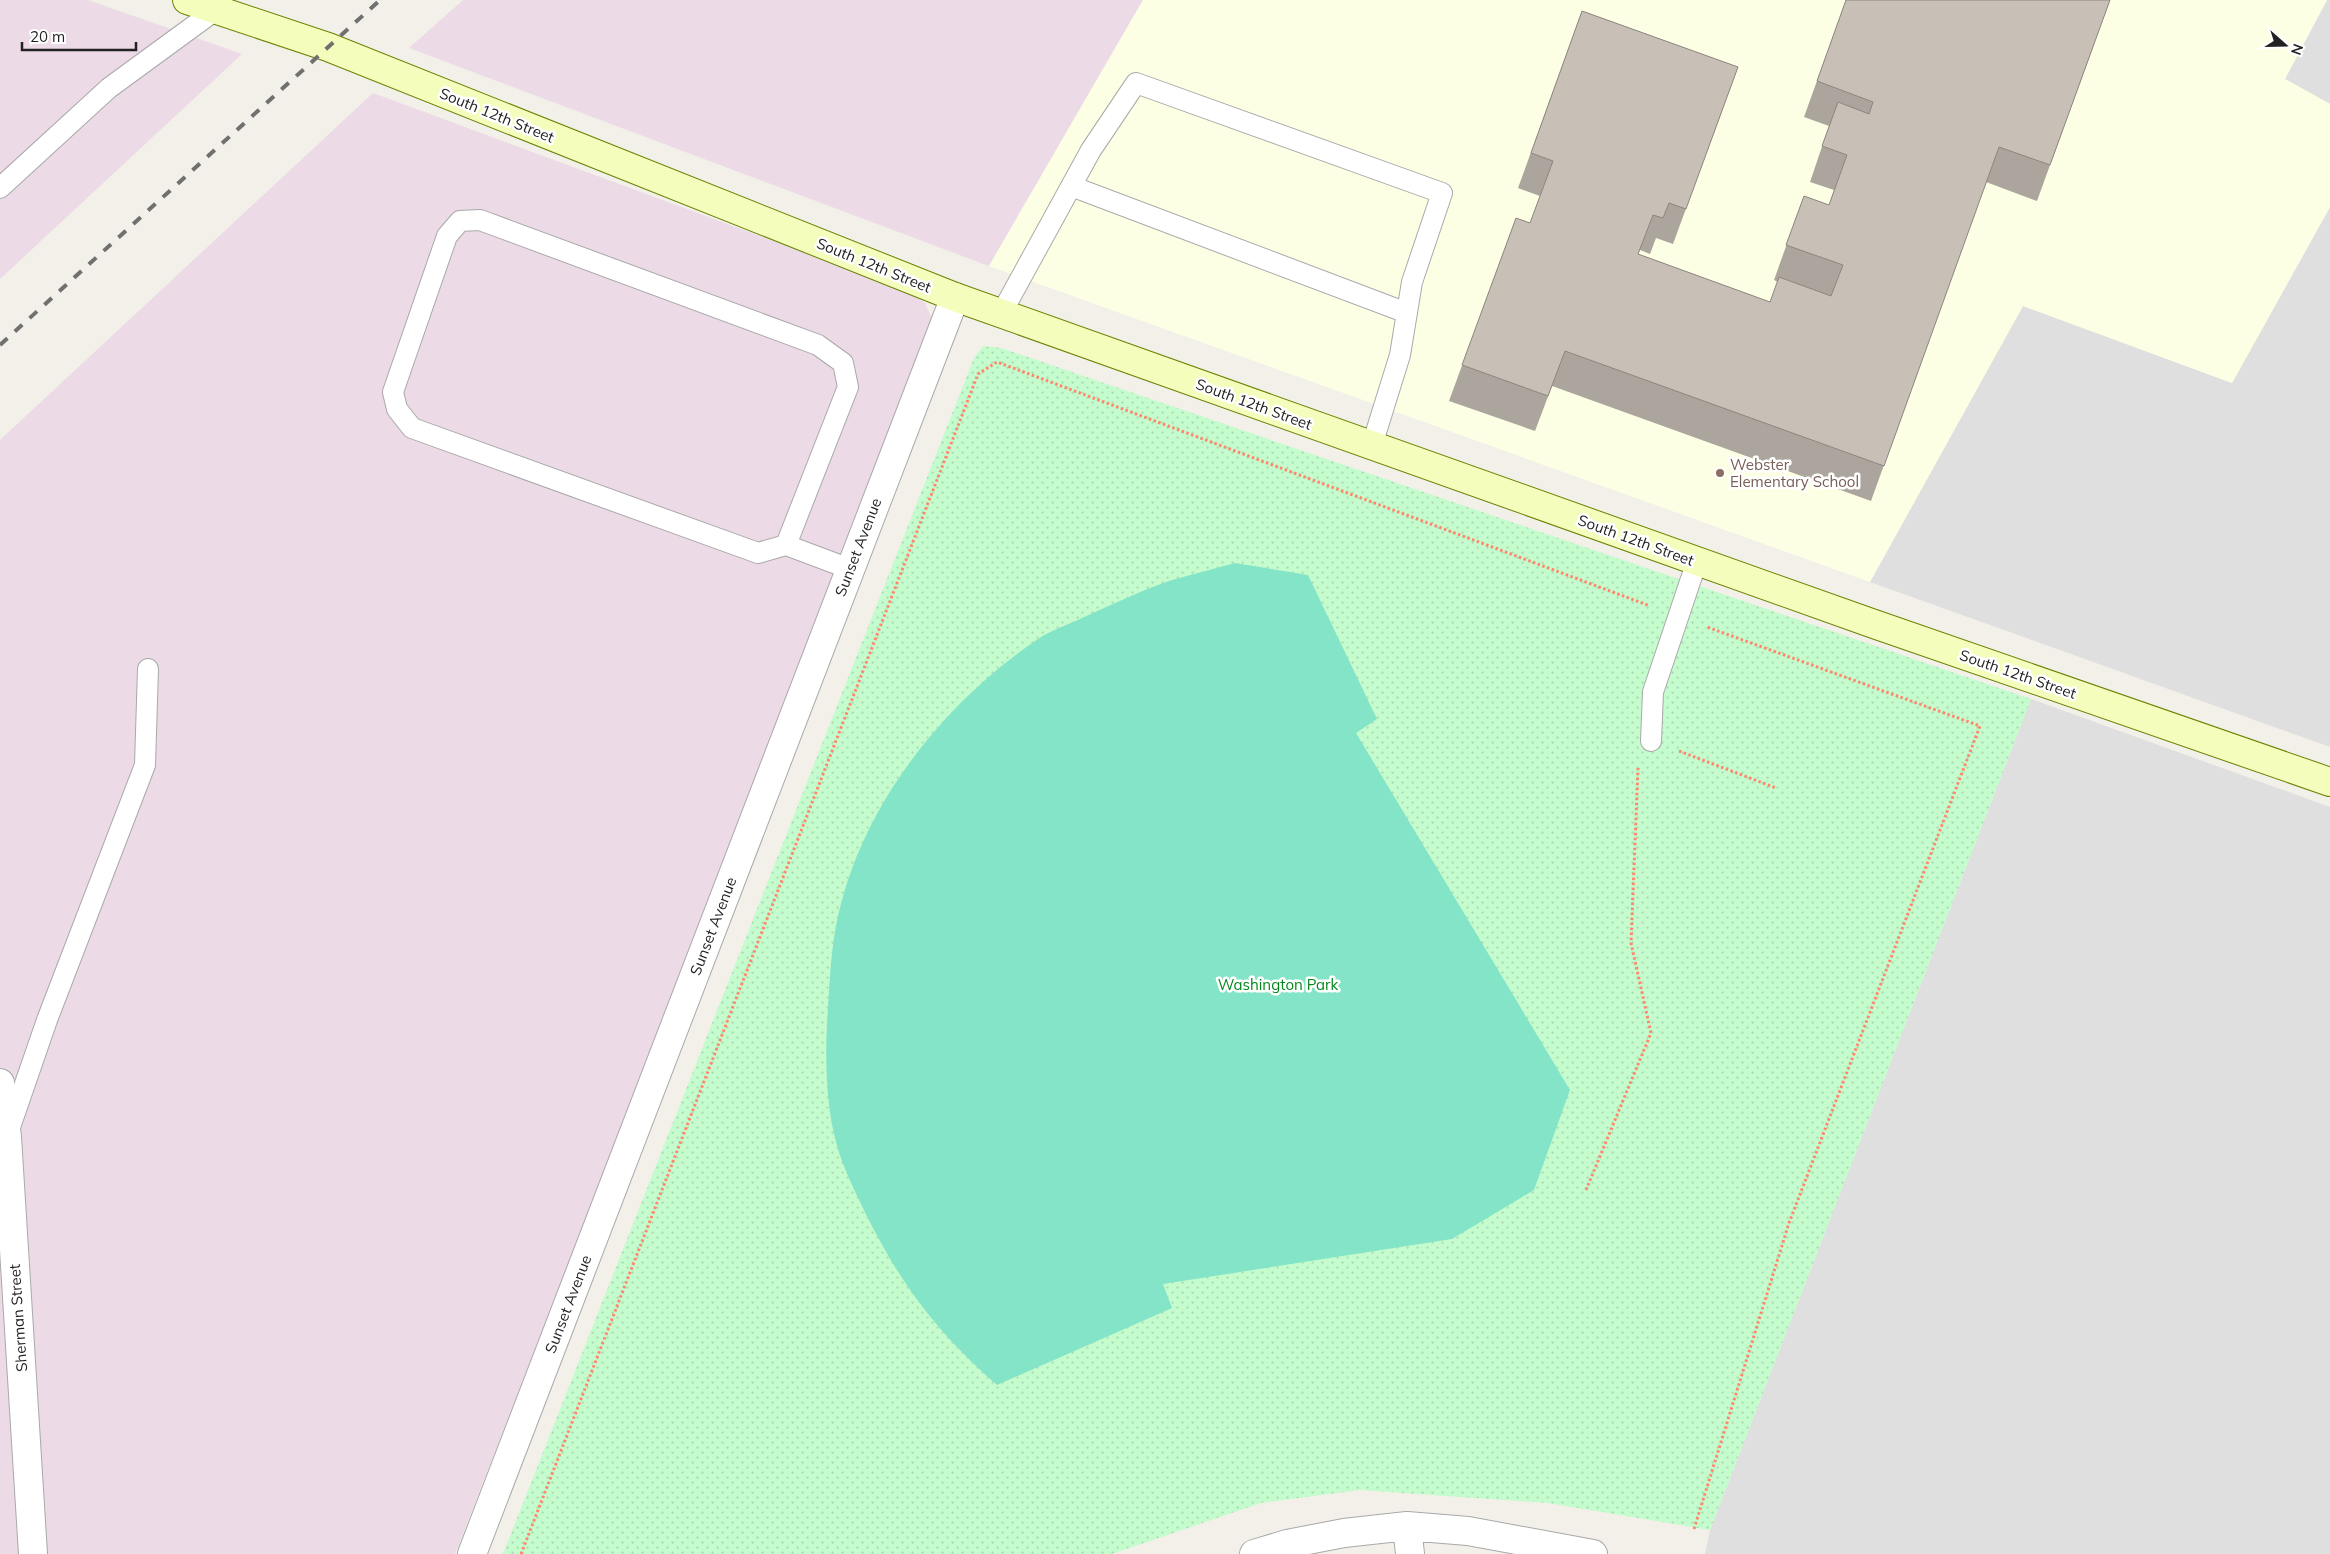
<svg xmlns="http://www.w3.org/2000/svg" width="2330" height="1554" font-family="Mulish,sans-serif">
<defs>
<pattern id="park-dots" width="8" height="8" patternUnits="userSpaceOnUse" patternTransform="scale(1.25)"><rect width="8" height="8" fill="#c5fcce"/><path d="M2 2h.1M6 6h.1" fill="none" stroke="#a9d8b1" stroke-width="1.8" stroke-linecap="round"/></pattern>
</defs>
<rect width="100%" height="100%" fill="#f2f0e8"/>
<path fill="#e0dfdf" d="M2327 0H2330V104L2285 79Z
M2330 207V747L1870 582 2023 306 2232 383Z
M2031 699 2330 807V1554H1705L1710 1530Z"/>
<path fill="#ecdae7" d="M0 0H88L242 54 0 279Z
M463 0H1143L989 266 409 48Z
M373 93 906 290 925 303 932 319 930 336 455 1554H0V440Z"/>
<path fill="#fdffe5" d="M1143 0H2327L2285 79 2330 104V207L2232 383 2023 306 1870 582 989 266Z"/>
<path fill="url(#park-dots)" d="M983 346 1001 348 2031 699 1710 1530 1548 1503 1360 1490 1261 1503 1112 1554H503L974 358Z"/>
<path fill="#84e4c7" d="M1235 563 1308 575 1377 719 1356 733 1570 1090 1534 1190 1452 1239 1163 1284 1172 1308 997 1385C934 1330 897 1279 861 1204 851 1183 840 1160 835 1138 825 1098 825 1049 828 1008 830 972 832 934 842 900 871 794 948 700 1038 639 1051 630 1068 625 1082 618 1111 605 1142 590 1172 580 1193 574 1214 569 1235 563Z"/>
<g fill="none" stroke-linecap="round" stroke-linejoin="round">
<defs>
<path id="lane" d="M1071 186 1407 313
M0 188 109 88 217 9
M1001 314 1091 150 1136 83 1442 193 1412 282 1400 355 1372 445
M786 545 758 553 412 428 397 409 393 392 447 236 460 221 480 220 818 345 843 363 848 387 786 545 850 569
M1651 741 1653 692 1697 561
M8 1133 47 1020 145 765 148 669"/>
<path id="street" d="M0 1083 7 1137 33 1554
M1407 1526 1410 1554
M472 1554 955 297
M1254 1554 1287 1544 1344 1533 1407 1526 1468 1531 1593 1554"/>
<path id="secondary" d="M187 0 328 47 955 297 1874 624 2330 782"/>
</defs>
<use href="#lane" stroke="#a9a9a9" stroke-width="22"/>
<use href="#street" stroke="#a9a9a9" stroke-width="30"/>
<use href="#secondary" stroke="#698200" stroke-width="30"/>
<path stroke="#ff876d" stroke-width="3" stroke-dasharray="2.5 2.5" stroke-linecap="butt" d="M1679 751 1776 788
M1586 1190 1651 1033 1631 943 1638 768
M1694 1529 1789 1223 1980 726 1707 627
M521 1554 978 374 997 362 1650 606"/>
<use href="#lane" stroke="#fff" stroke-width="20"/>
<use href="#street" stroke="#fff" stroke-width="28"/>
<use href="#secondary" stroke="#f4fdbc" stroke-width="28"/>
<path stroke="#707070" stroke-width="4" stroke-dasharray="10 10" stroke-linecap="butt" d="M0 345 380 0"/>
</g>
<path fill="#aca59d" d="M1846 0H2110L2037 201 1986 182 1871 501 1552 386 1535 431 1449 401 1516 218 1530 223 1540 196 1518 188 1582 11 1738 67 1673 244 1656 238 1650 254 1640 250 1638 254 1770 302 1778 282 1774 280 1804 196 1829 205 1834 190 1810 182 1829 126 1804 117Z"/>
<path fill="#c8c0b7" stroke="#8c8680" d="M1846 0H2110L2050 165 1999 147 1884 466 1565 351 1548 396 1462 365 1516 218 1530 223 1553 161 1531 153 1582 11 1738 67 1686 209 1669 203 1663 218 1653 215 1638 254 1770 302 1779 277 1831 296 1843 265 1786 245 1804 196 1829 205 1847 155 1822 146 1838 102 1869 114 1873 102 1817 81Z"/>
<circle fill="#8d6e63" stroke="#fff" stroke-width="2" cx="1720" cy="473" r="5"/>
<g text-anchor="middle" dominant-baseline="central" stroke-width="5" stroke-linejoin="round" paint-order="stroke">
<g font-size="15" fill="#222" stroke="#fff">
<text transform="translate(497 115) rotate(22)">South 12th Street</text>
<text transform="translate(874 265) rotate(22)">South 12th Street</text>
<text transform="translate(1254 404) rotate(20)">South 12th Street</text>
<text transform="translate(1636 540) rotate(20)">South 12th Street</text>
<text transform="translate(858 547) rotate(-69)">Sunset Avenue</text>
<text transform="translate(2018 674) rotate(19)">South 12th Street</text>
<text transform="translate(713 926) rotate(-69)">Sunset Avenue</text>
<text transform="translate(568 1304) rotate(-69)">Sunset Avenue</text>
<text transform="translate(18 1318) rotate(-94)">Sherman Street</text>
</g>
<g font-size="15" fill="#785e54" stroke="#fff" text-anchor="start">
<text x="1730" y="464">Webster<tspan x="1730" dy="17">Elementary School</tspan></text>
</g>
<g font-size="15" fill="#06891c" stroke="#fff">
<text x="1278" y="984">Washington Park</text>
</g>
</g>
<g transform="translate(2285 45) rotate(110)" stroke="#ffffff" stroke-width="4" paint-order="stroke">
<path d="M0-4L9 19L0 12L-9 19Z" fill="#222222"/>
<text y="-8" font-size="14" font-weight="bold" text-anchor="middle" fill="#222222">N</text>
</g>
<path d="M22 42v8h114v-8" fill="none" stroke="#222222" stroke-width="2.5"/>
<text x="30" y="42" font-size="15" fill="#222222" stroke="#ffffff" stroke-width="4" paint-order="stroke">20 m</text>
</svg>
